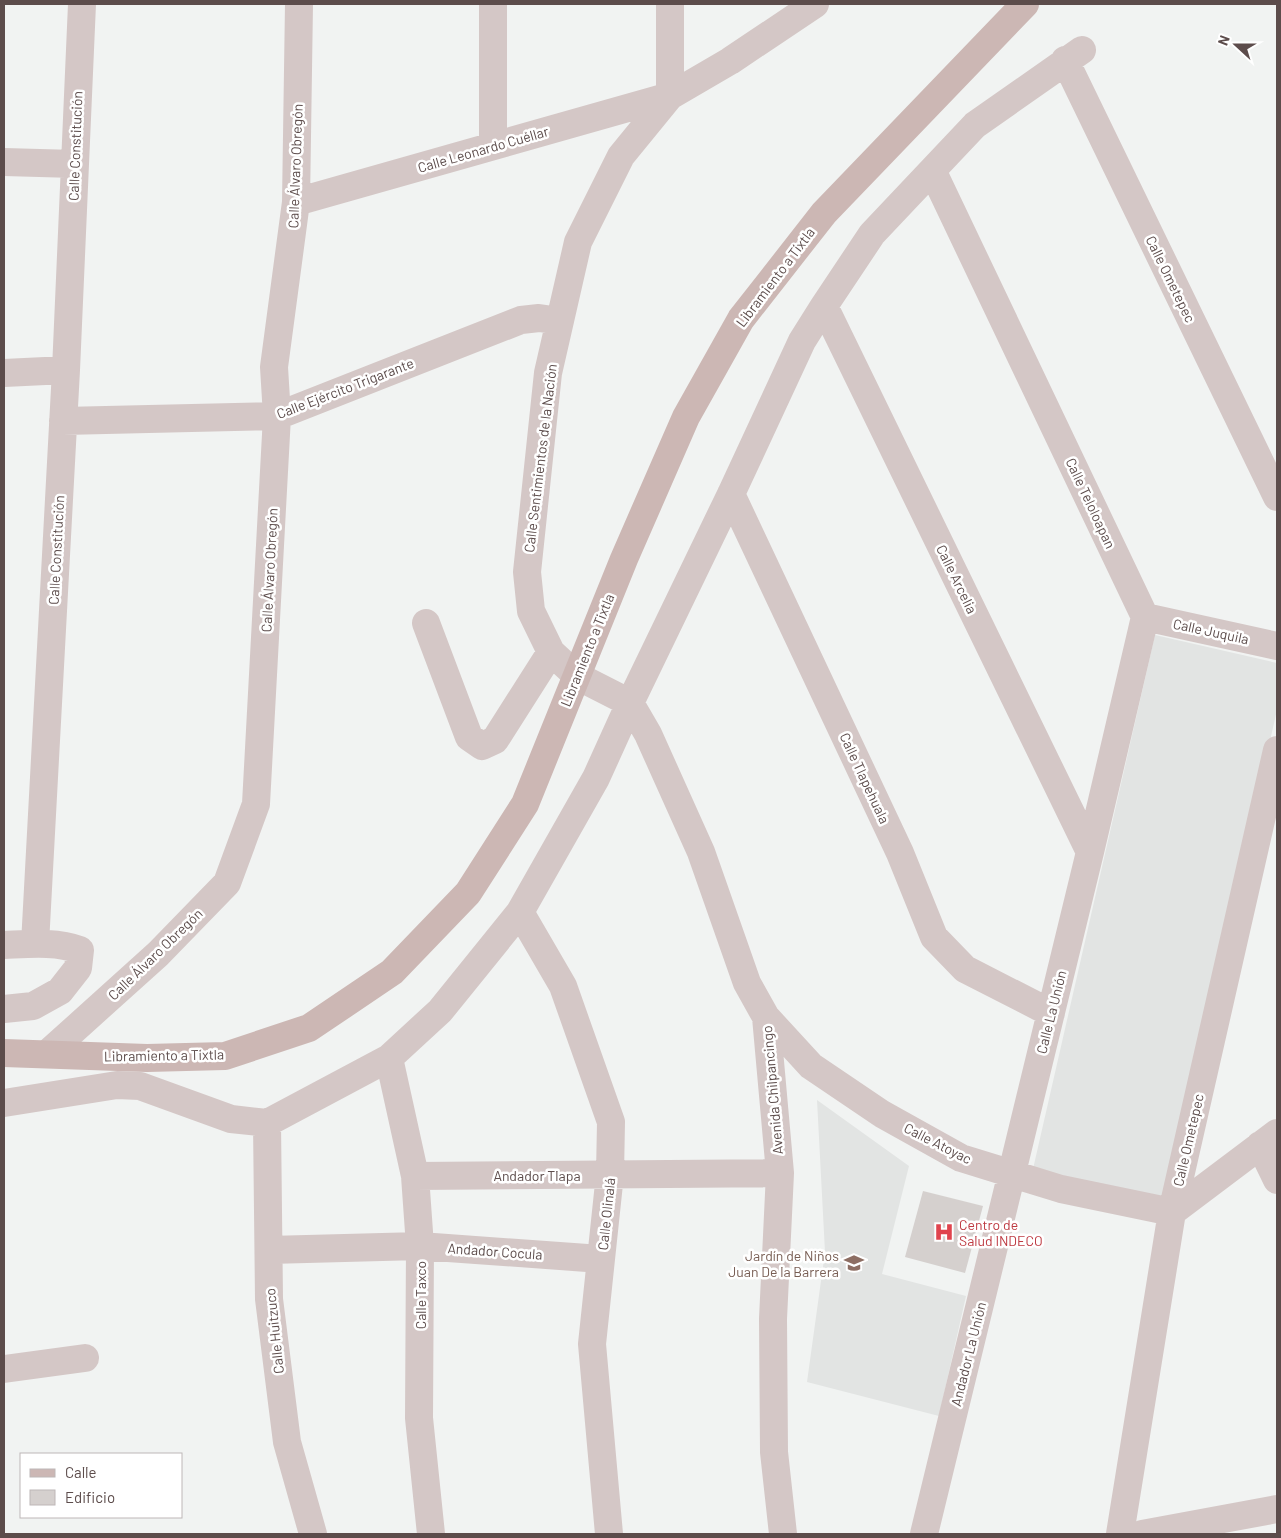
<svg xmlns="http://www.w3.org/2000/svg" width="1281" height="1538" font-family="Barlow,sans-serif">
<rect width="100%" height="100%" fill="#f1f3f2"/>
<path fill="#e2e4e3" d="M1155 635 1277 663V710L1166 1199 1033 1169Z
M817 1100 909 1166 882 1274 966 1296 939 1416 807 1382 825 1252Z"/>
<path fill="#d5d0ce" d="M923 1191 983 1206 965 1273 905 1257Z"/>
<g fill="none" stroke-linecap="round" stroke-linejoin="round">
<path stroke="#d4c7c6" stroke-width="28" d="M493 4V146
M1065 60 1277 497
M4 162 75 164
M296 202 670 96V4
M824 306 1090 852
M4 373 66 370
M63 421 277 416 521 320 539 318 560 321
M731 494 900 853 934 937 965 969 1051 1013
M1145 617 1277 646
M426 623 469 737 482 746 495 740 551 652
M520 912 563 986 611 1122 610 1174 592 1344 609 1534
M35 944 66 370 82 4
M4 945C28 944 56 941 80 950L78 968 60 991 33 1006 4 1009
M766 1017 811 1066 882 1114 961 1158 1061 1189 1172 1212 1277 1133
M47 1054 158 954 227 883 256 804 277 416 274 367 296 202 299 4
M389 1058 415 1176 420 1246 419 1418 431 1534
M4 1103 117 1085 140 1086 231 1119 267 1123 389 1058 440 1011 520 912 596 778 630 703 731 494 802 341 824 306 872 234 975 125 1082 50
M267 1123 269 1299 287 1442 313 1534
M1260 1145 1277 1180
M415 1176 780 1173
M269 1250 420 1246 601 1259
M4 1369 85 1358
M783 1534 774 1452 773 1319 780 1173 766 1017 747 983 701 852 648 734 630 703 577 676 551 652 531 611 527 572 548 373 578 242 621 156 670 96 730 61 815 4
M924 1534 1090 852 1145 617 933 172
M1120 1534 1172 1212 1277 750
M1142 1534 1277 1509"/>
<path stroke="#ccb7b4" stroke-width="28" d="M4 1053 147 1058 225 1056 309 1028 392 972 468 893 525 804 624 559 686 417 741 319 824 213 1025 4"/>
</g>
<defs>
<symbol id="hospital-bare" viewBox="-9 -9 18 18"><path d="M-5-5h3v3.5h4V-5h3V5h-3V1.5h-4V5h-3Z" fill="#e0444e" stroke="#fff" stroke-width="2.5" paint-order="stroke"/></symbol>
<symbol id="school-bare" viewBox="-9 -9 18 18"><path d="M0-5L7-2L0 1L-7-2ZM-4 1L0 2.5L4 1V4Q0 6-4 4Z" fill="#8d6e63" stroke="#fff" stroke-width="2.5" paint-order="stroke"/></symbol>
</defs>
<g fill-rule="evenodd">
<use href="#hospital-bare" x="930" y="1218" width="28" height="28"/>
<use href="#school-bare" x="840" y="1249" width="28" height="28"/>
</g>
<g text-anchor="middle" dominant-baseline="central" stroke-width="5" stroke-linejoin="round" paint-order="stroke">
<g font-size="14" fill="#5c4c4b" stroke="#fff">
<text transform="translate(75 146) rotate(-88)">Calle Constitución</text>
<text transform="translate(483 149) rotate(-16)">Calle Leonardo Cuéllar</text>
<text transform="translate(295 166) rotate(-88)">Calle Álvaro Obregón</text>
<text transform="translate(775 277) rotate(-53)">Libramiento a Tixtla</text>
<text transform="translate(1171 279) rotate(64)">Calle Ometepec</text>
<text transform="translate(345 388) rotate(-21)">Calle Ejército Trigarante</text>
<text transform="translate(540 458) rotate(-83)">Calle Sentimientos de la Nación</text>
<text transform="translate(1091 503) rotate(65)">Calle Teloloapan</text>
<text transform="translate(56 550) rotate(-87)">Calle Constitución</text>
<text transform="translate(269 570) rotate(-87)">Calle Álvaro Obregón</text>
<text transform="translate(957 579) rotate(64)">Calle Arcelia</text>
<text transform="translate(1211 631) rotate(12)">Calle Juquila</text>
<text transform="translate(587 650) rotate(-68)">Libramiento a Tixtla</text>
<text transform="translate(865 778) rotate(65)">Calle Tlapehuala</text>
<text transform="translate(155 954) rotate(-44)">Calle Álvaro Obregón</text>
<text transform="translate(1051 1012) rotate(-76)">Calle La Unión</text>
<text transform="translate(164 1055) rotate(-1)">Libramiento a Tixtla</text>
<text transform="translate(772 1090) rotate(-95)">Avenida Chilpancingo</text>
<text transform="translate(1188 1140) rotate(-77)">Calle Ometepec</text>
<text transform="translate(938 1143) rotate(27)">Calle Atoyac</text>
<text x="537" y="1175">Andador Tlapa</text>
<text transform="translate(606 1214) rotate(-84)">Calle Olinalá</text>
<text transform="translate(495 1251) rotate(4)">Andador Cocula</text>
<text transform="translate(420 1295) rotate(-90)">Calle Taxco</text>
<text transform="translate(274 1331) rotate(-96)">Calle Huitzuco</text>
<text transform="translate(968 1354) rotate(-76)">Andador La Unión</text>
</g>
<g font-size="14" fill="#be3a42" stroke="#fff" text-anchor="start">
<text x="959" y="1224">Centro de<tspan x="959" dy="16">Salud INDECO</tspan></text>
</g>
<g font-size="14" fill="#785e54" stroke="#fff" text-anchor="end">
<text x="839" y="1255">Jardín de Niños<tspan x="839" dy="16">Juan De la Barrera</tspan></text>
</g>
</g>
<rect width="1281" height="1538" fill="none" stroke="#5c4c4b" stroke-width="10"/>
<rect x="20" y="1453" width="162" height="65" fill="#ffffff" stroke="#beb7b7"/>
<rect x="30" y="1469" width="25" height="8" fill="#ccb7b4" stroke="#beb7b7"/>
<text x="65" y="1478" font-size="15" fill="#5c4c4b">Calle</text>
<rect x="30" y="1490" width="25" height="15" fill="#d5d0ce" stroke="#beb7b7"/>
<text x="65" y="1503" font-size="15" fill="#5c4c4b">Edificio</text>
<g transform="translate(1236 45) rotate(291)" stroke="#ffffff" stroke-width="4" paint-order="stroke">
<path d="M0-4L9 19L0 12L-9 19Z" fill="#5c4c4b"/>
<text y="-8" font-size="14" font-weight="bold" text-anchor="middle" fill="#5c4c4b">N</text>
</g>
</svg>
